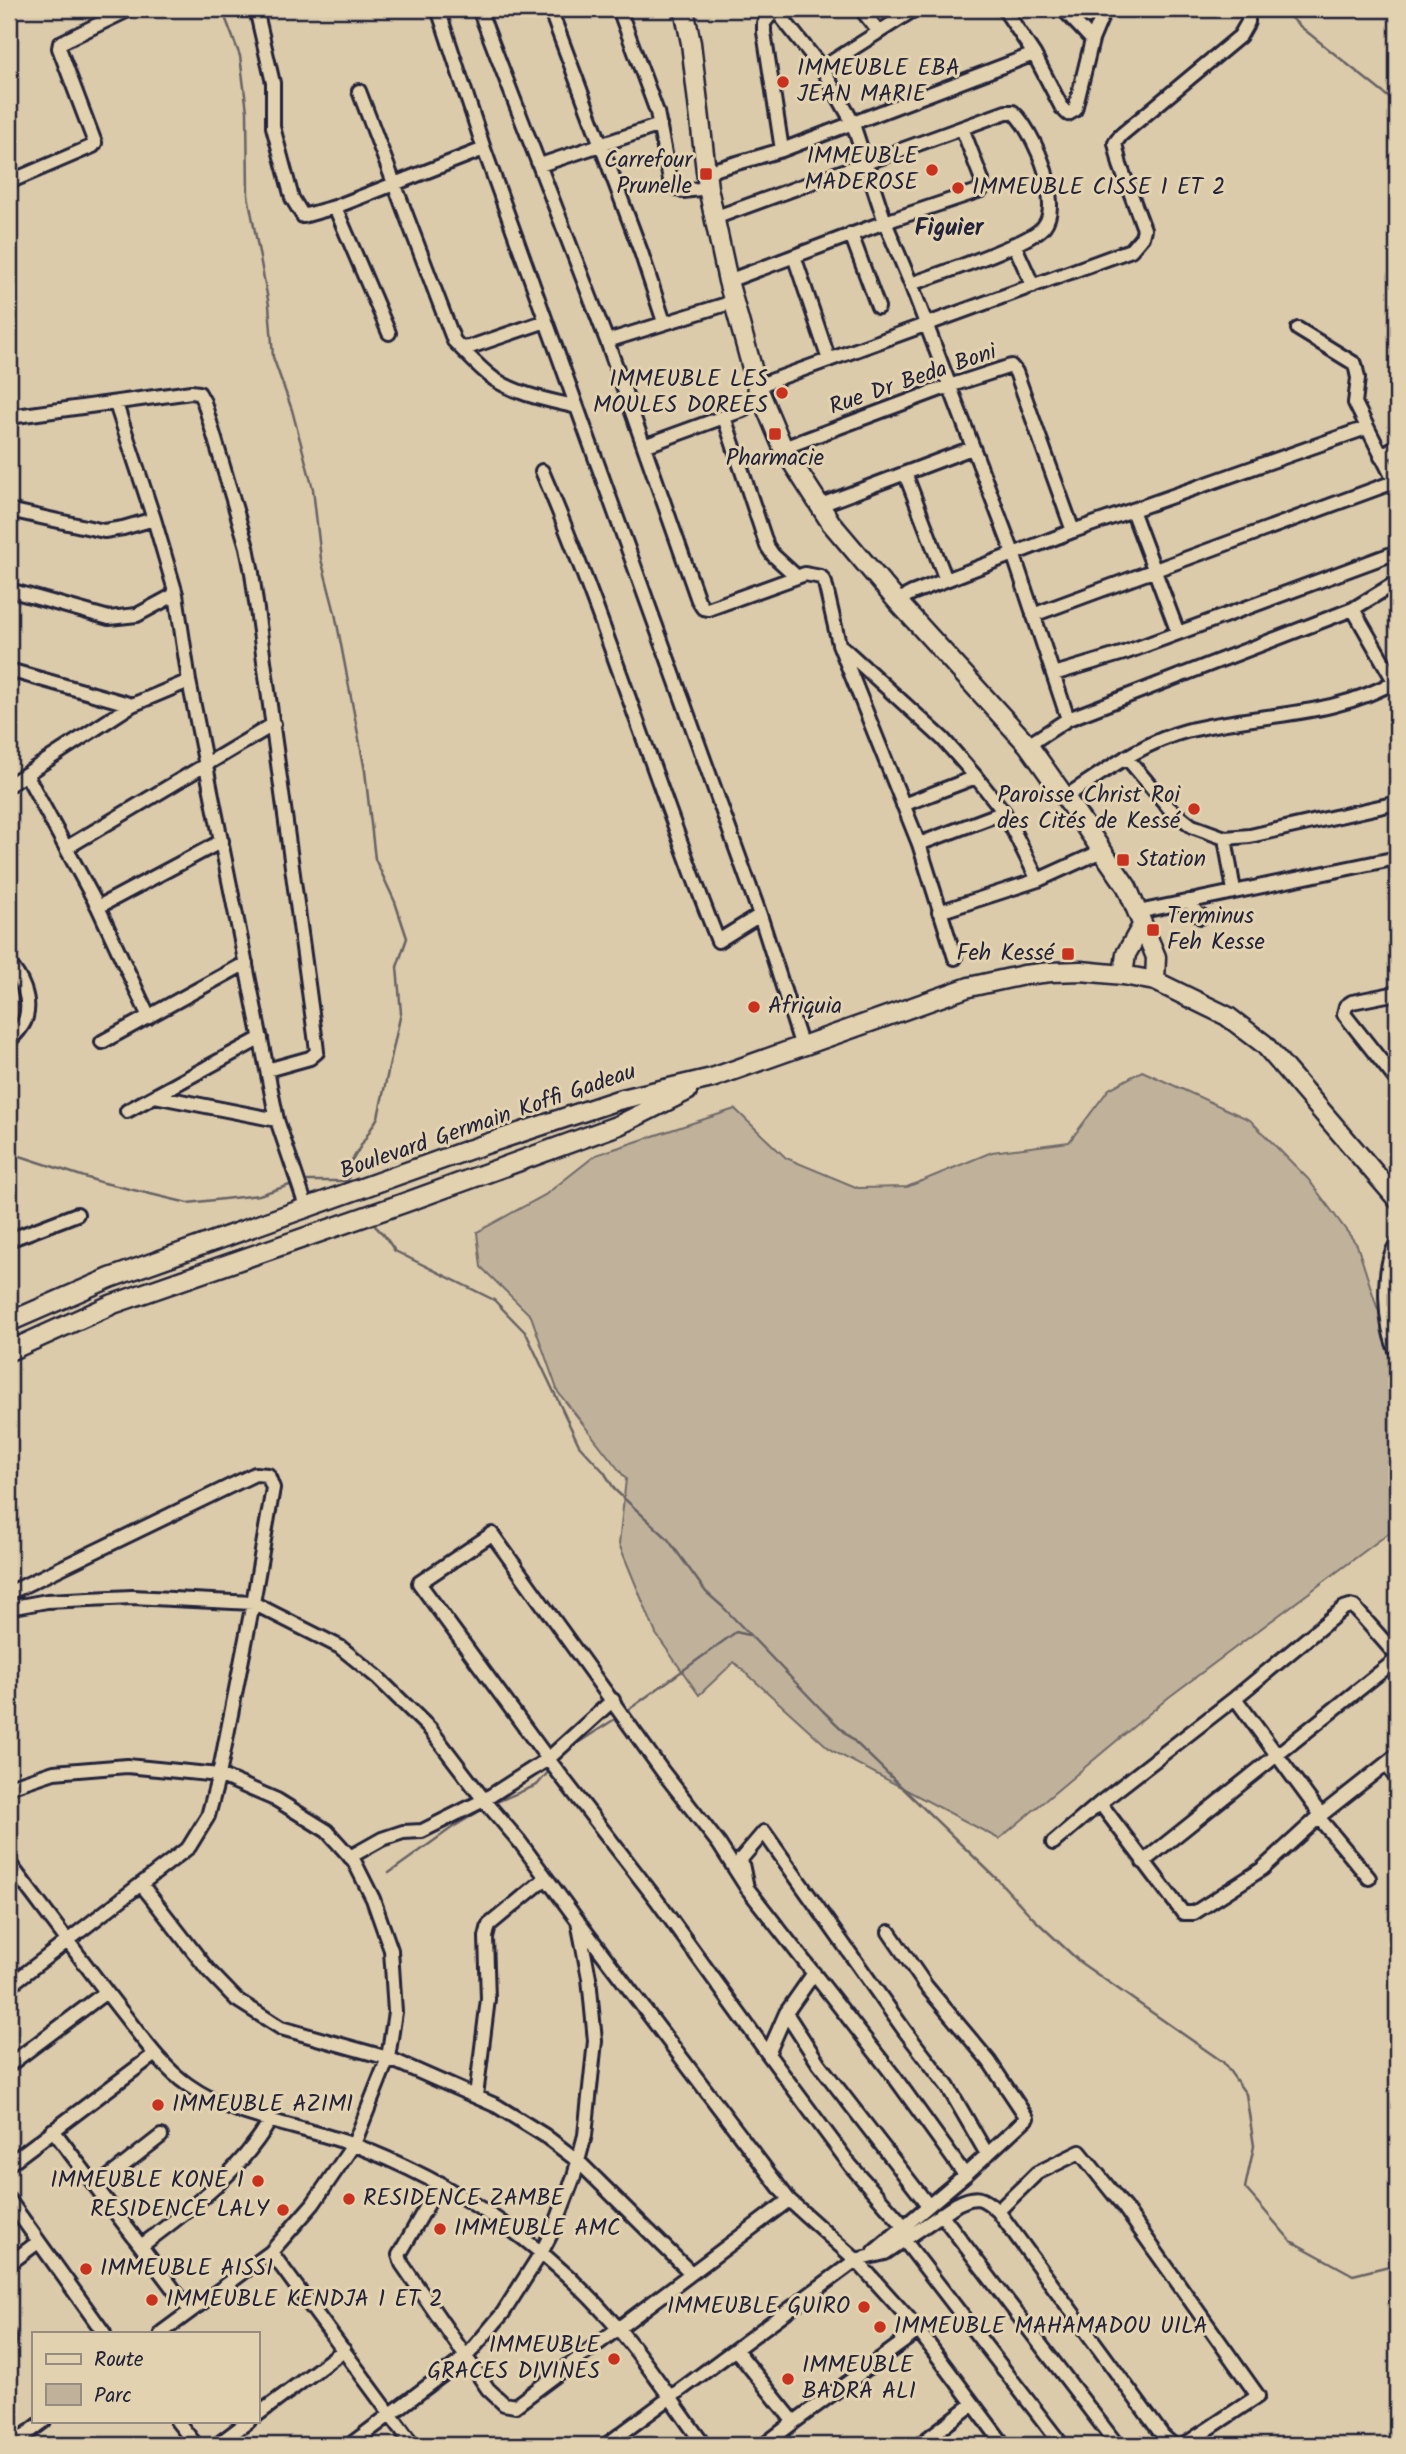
<svg xmlns="http://www.w3.org/2000/svg" width="1406" height="2454" font-family="Kalam,sans-serif">
<rect width="100%" height="100%" fill="#dbcbaa"/>
<filter id="ink" filterUnits="userSpaceOnUse"><feTurbulence type="fractalNoise" baseFrequency=".0143" numOctaves="2"/><feDisplacementMap in="SourceGraphic" scale="14" xChannelSelector="R" yChannelSelector="G"/><feConvolveMatrix kernelMatrix="1 2 1 2 8 2 1 2 1" color-interpolation-filters="sRGB"/></filter>
<g filter="url(#ink)">
<path fill="#c0b29a" stroke="#716a6a" stroke-width="2" d="M1142 1071 1250 1120 1308 1179 1357 1245 1377 1307 1397 1355V1527L1169 1697 999 1839 831 1750 734 1662 699 1695 656 1634 619 1544 626 1479 558 1392 531 1316 481 1267 477 1232 545 1195 596 1155 735 1109 786 1158 858 1188 907 1187 992 1152 1069 1142 1109 1089Z"/>
<g fill="none" stroke-linecap="round" stroke-linejoin="round">
<path stroke="#686265" stroke-width="2.5" d="M222 9 240 56 247 111 248 195 269 305 273 357 292 410 313 489 321 559 335 613 365 771 375 859 395 902 407 938 397 967 401 1013 378 1117 350 1164 348 1181H308
M1281 9 1301 27 1397 104
M9 1155H17L100 1182 188 1203 259 1195 293 1184
M372 1223 384 1235 395 1251 494 1300 526 1333 579 1445 604 1472 615 1490 667 1538 706 1592 723 1607 823 1711 998 1880 1033 1918 1081 1963 1223 2062 1246 2094 1254 2146 1245 2188 1291 2241 1353 2275 1397 2264
M624 1713 736 1632 748 1635
M557 1762 570 1748 618 1717
M494 1803 537 1785 550 1770
M389 1873 453 1827 485 1808"/>
<defs>
<path id="street" d="M256 9 273 83V127L292 198 303 216 335 207
M438 9 484 149 760 915 802 1047
M479 9 607 341 698 600 703 608 708 609 805 574 821 577 825 583 839 644 919 844 955 958
M550 9 641 252 664 322
M619 9 657 112 671 185 683 191 708 188
M775 9 822 68 852 121 885 222 911 284 1013 553 1068 719
M775 9 764 23V32L782 150
M861 9 879 32
M1004 9 1034 54 1062 108 1068 114 1075 110 1092 40 1105 9
M1063 9 1092 40
M822 68 915 9
M359 91 454 341C467 354 479 368 494 379 518 395 549 400 577 407
M540 165 660 125
M706 172 782 150 1034 54
M9 182 93 146 95 143 59 48 60 43 130 9
M714 218 1006 112H1013C1027 124 1044 161 1047 179 1049 193 1054 213 1044 226 1031 244 936 275 911 284
M851 234 878 307
M1014 244 1033 286
M794 256 829 360
M728 281 885 222 981 190 982 180 962 128
M1298 329 1355 364 1358 378 1355 403 1397 486
M389 333 335 207 484 149
M607 341 733 302
M461 348 470 347 546 321
M757 386 1131 250 1142 237 1144 229 1120 165 1115 143 1121 135 1240 36 1248 22V9
M116 404 154 519 176 594 189 681 277 1120 307 1209
M9 417 191 392 199 393 204 402 247 547 252 573 316 1043 317 1052 310 1058 267 1070
M724 417 767 546 773 555 796 576
M644 446 743 410
M783 448 949 386 1011 366 1016 372 1073 531
M1381 457 1397 445
M542 471C608 625 656 785 718 941L760 915
M905 473 946 580
M818 506 972 448
M9 510 104 531 123 528 154 519
M1132 510 1178 633
M9 590 109 618 137 615 176 594
M897 601 912 593 1073 531 1366 428
M1353 609 1397 686
M1033 615 1394 482
M842 647 943 739 976 777 1004 812 1038 880
M9 670 132 705
M1054 674 1124 653 1397 552
M1028 745 1068 719 1353 609 1397 582
M1126 757 1169 808 1192 826 1225 838 1250 836 1397 803
M26 774 98 907 149 1017
M9 785 132 705 189 681
M1065 797C1104 772 1141 743 1186 731 1256 713 1335 718 1397 680
M903 805 976 777
M1225 838 1234 891
M919 844 1004 812
M66 848 274 724
M1189 901 1201 917
M98 907 222 841
M939 912 1038 880 1102 851
M1138 912 1397 858
M9 964C21 977 31 998 26 1017 24 1026 15 1035 9 1041
M1397 993 1352 1002 1346 1006 1344 1014 1397 1081
M102 1042 246 963
M155 1096 277 1120
M127 1111 261 1038
M9 1240 77 1214
M1397 1244C1381 1265 1384 1329 1397 1352
M9 1593 255 1474 268 1475 273 1488 253 1603 219 1775 208 1816 189 1847 9 1986
M9 1608 47 1601 132 1597 253 1603 340 1647 377 1677 430 1729 484 1800 519 1841 578 1921 589 1978 595 2041 585 2135 574 2176 555 2226 541 2253 503 2313 466 2357 350 2445
M1235 1698 1321 1815
M1386 1764 1397 1779
M9 1787 54 1772 127 1766 219 1775 277 1800 327 1831 354 1861 373 1899 391 1950 395 2012 388 2058 354 2144 313 2204 271 2252 161 2333
M1100 1803 1183 1913H1194L1262 1869 1321 1815 1397 1755
M1319 1818 1369 1878
M1053 1843 1100 1803 1235 1698 1344 1608 1350 1606 1354 1607 1397 1656
M350 1857 382 1839 403 1832 422 1831 484 1800 548 1759 613 1700
M1143 1862 1397 1659
M9 1863C46 1912 83 1962 121 2011 141 2036 161 2066 188 2085 238 2121 311 2126 367 2150 463 2189 548 2247 616 2326 648 2363 675 2406 704 2445
M141 1884 208 1970 237 2000 281 2028 388 2058 497 2106 544 2135 578 2161 691 2273
M747 1888 719 1844 663 1772 492 1534 419 1583 548 1759 656 1899 768 2054
M580 1924 789 2200 856 2260 885 2253 957 2204C977 2194 982 2197 998 2211L1163 2436 1173 2445
M814 1973 786 2013 819 2064 928 2205
M786 2013 768 2054 851 2166 904 2226
M9 2065 106 1992
M476 2096 488 1999 486 1937 489 1925 546 1878
M53 2130 190 2311
M9 2164 155 2054
M965 2175 893 2075 747 1888 741 1859 764 1832 905 2031 948 2087 987 2154
M440 2183 399 2255 402 2264 488 2389 504 2404 515 2406 789 2200
M97 2186 161 2136
M9 2200 104 2333
M998 2211 1037 2173 1080 2152 1124 2207 1258 2396 1184 2445
M941 2214 1117 2445
M904 2240 1062 2445
M141 2246C190 2209 239 2174 271 2119
M875 2251 965 2175 1027 2118 989 2061 926 1986 889 1932
M271 2252 413 2445
M9 2264 38 2242
M9 2336V2342
M736 2350 794 2422 918 2331
M257 2415 344 2350
M177 2421 196 2445
M12 2445 44 2421
M217 2445 249 2421
M606 2445 856 2260 912 2322 1004 2445
M764 2445 794 2422
M919 2445 973 2404"/>
<path id="secondary" d="M684 9 691 43 708 188 728 281 757 386 783 448 831 523 897 601 1028 745 1065 797 1127 887 1156 957 1155 981
M1123 975 1126 954 1142 926
M9 1322 110 1278 468 1150 618 1100 712 1078 969 987 1024 975 1051 972 1081 971 1123 975 1155 981 1227 1016 1264 1044 1397 1199
M9 1351 113 1304 404 1203 619 1125 687 1091"/>
</defs>
<use href="#street" stroke="#22223b" stroke-width="18"/>
<use href="#secondary" stroke="#22223b" stroke-width="23"/>
<use href="#street" stroke="#e3d2af" stroke-width="12"/>
<use href="#secondary" stroke="#e3d2af" stroke-width="18"/>
</g>
</g>
<g fill="#c8321e" stroke="#e3d2af" stroke-width="2.5">
<circle cx="783" cy="82" r="7"/>
<circle cx="932" cy="170" r="7"/>
<rect x="699" y="167" width="14" height="14" rx="3.5"/>
<circle cx="958" cy="188" r="7"/>
<circle cx="782" cy="393" r="7"/>
<rect x="768" y="427" width="14" height="14" rx="3.5"/>
<circle cx="1194" cy="809" r="7"/>
<rect x="1116" y="853" width="14" height="14" rx="3.5"/>
<rect x="1146" y="923" width="14" height="14" rx="3.5"/>
<rect x="1061" y="947" width="14" height="14" rx="3.5"/>
<circle cx="754" cy="1007" r="7"/>
<circle cx="158" cy="2105" r="7"/>
<circle cx="258" cy="2181" r="7"/>
<circle cx="349" cy="2199" r="7"/>
<circle cx="283" cy="2210" r="7"/>
<circle cx="440" cy="2229" r="7"/>
<circle cx="86" cy="2269" r="7"/>
<circle cx="152" cy="2300" r="7"/>
<circle cx="864" cy="2307" r="7"/>
<circle cx="880" cy="2327" r="7"/>
<circle cx="614" cy="2359" r="7"/>
<circle cx="788" cy="2379" r="7"/>
</g>
<g text-anchor="middle" dominant-baseline="central" stroke-width="6" stroke-linejoin="round" paint-order="stroke">
<g font-size="23" fill="#22223b" stroke="#e3d2af" text-anchor="start">
<text x="797" y="69">IMMEUBLE EBA<tspan x="797" dy="26">JEAN MARIE</tspan></text>
<text x="918" y="157" text-anchor="end">IMMEUBLE<tspan x="918" dy="26">MADEROSE</tspan></text>
<text x="692" y="161" text-anchor="end">Carrefour<tspan x="692" dy="26">Prunelle</tspan></text>
<text x="972" y="188">IMMEUBLE CISSE 1 ET 2</text>
<text x="768" y="380" text-anchor="end">IMMEUBLE LES<tspan x="768" dy="26">MOULES DOREES</tspan></text>
<text x="775" y="459" text-anchor="middle">Pharmacie</text>
<text x="1180" y="796" text-anchor="end">Paroisse Christ Roi<tspan x="1180" dy="26">des Cités de Kessé</tspan></text>
<text x="1137" y="860">Station</text>
<text x="1167" y="917">Terminus<tspan x="1167" dy="26">Feh Kesse</tspan></text>
<text x="1054" y="954" text-anchor="end">Feh Kessé</text>
<text x="768" y="1007">Afriquia</text>
<text x="172" y="2105">IMMEUBLE AZIMI</text>
<text x="244" y="2181" text-anchor="end">IMMEUBLE KONE 1</text>
<text x="363" y="2199">RESIDENCE ZAMBE</text>
<text x="269" y="2210" text-anchor="end">RESIDENCE LALY</text>
<text x="454" y="2229">IMMEUBLE AMC</text>
<text x="100" y="2269">IMMEUBLE AISSI</text>
<text x="166" y="2300">IMMEUBLE KENDJA 1 ET 2</text>
<text x="850" y="2307" text-anchor="end">IMMEUBLE GUIRO</text>
<text x="894" y="2327">IMMEUBLE MAHAMADOU UILA</text>
<text x="600" y="2346" text-anchor="end">IMMEUBLE<tspan x="600" dy="26">GRACES DIVINES</tspan></text>
<text x="802" y="2366">IMMEUBLE<tspan x="802" dy="26">BADRA ALI</tspan></text>
</g>
<g font-size="23" fill="#22223b" stroke="#e3d2af">
<text transform="translate(913 380) rotate(-19)">Rue Dr Beda Boni</text>
<text transform="translate(488 1122) rotate(-19)">Boulevard Germain Koffi Gadeau</text>
</g>
<g font-size="24" font-weight="bold" fill="#22223b" stroke="#e3d2af">
<text x="949" y="228">Figuier</text>
</g>
</g>
<rect width="1406" height="2454" fill="none" stroke="#e3d2af" stroke-width="35"/>
<rect x="18" y="18" width="1371" height="2419" fill="none" stroke="#22223b" stroke-width="2.5" filter="url(#ink)"/>
<rect x="32" y="2332" width="228" height="91" fill="#e3d2af" stroke="#968c81" stroke-width="2"/>
<rect x="46" y="2354" width="35" height="10" fill="#e3d2af" stroke="#968c81" stroke-width="2"/>
<text x="94" y="2366" font-size="21" fill="#22223b">Route</text>
<rect x="46" y="2384" width="35" height="21" fill="#c0b29a" stroke="#968c81" stroke-width="2"/>
<text x="94" y="2402" font-size="21" fill="#22223b">Parc</text>
</svg>
